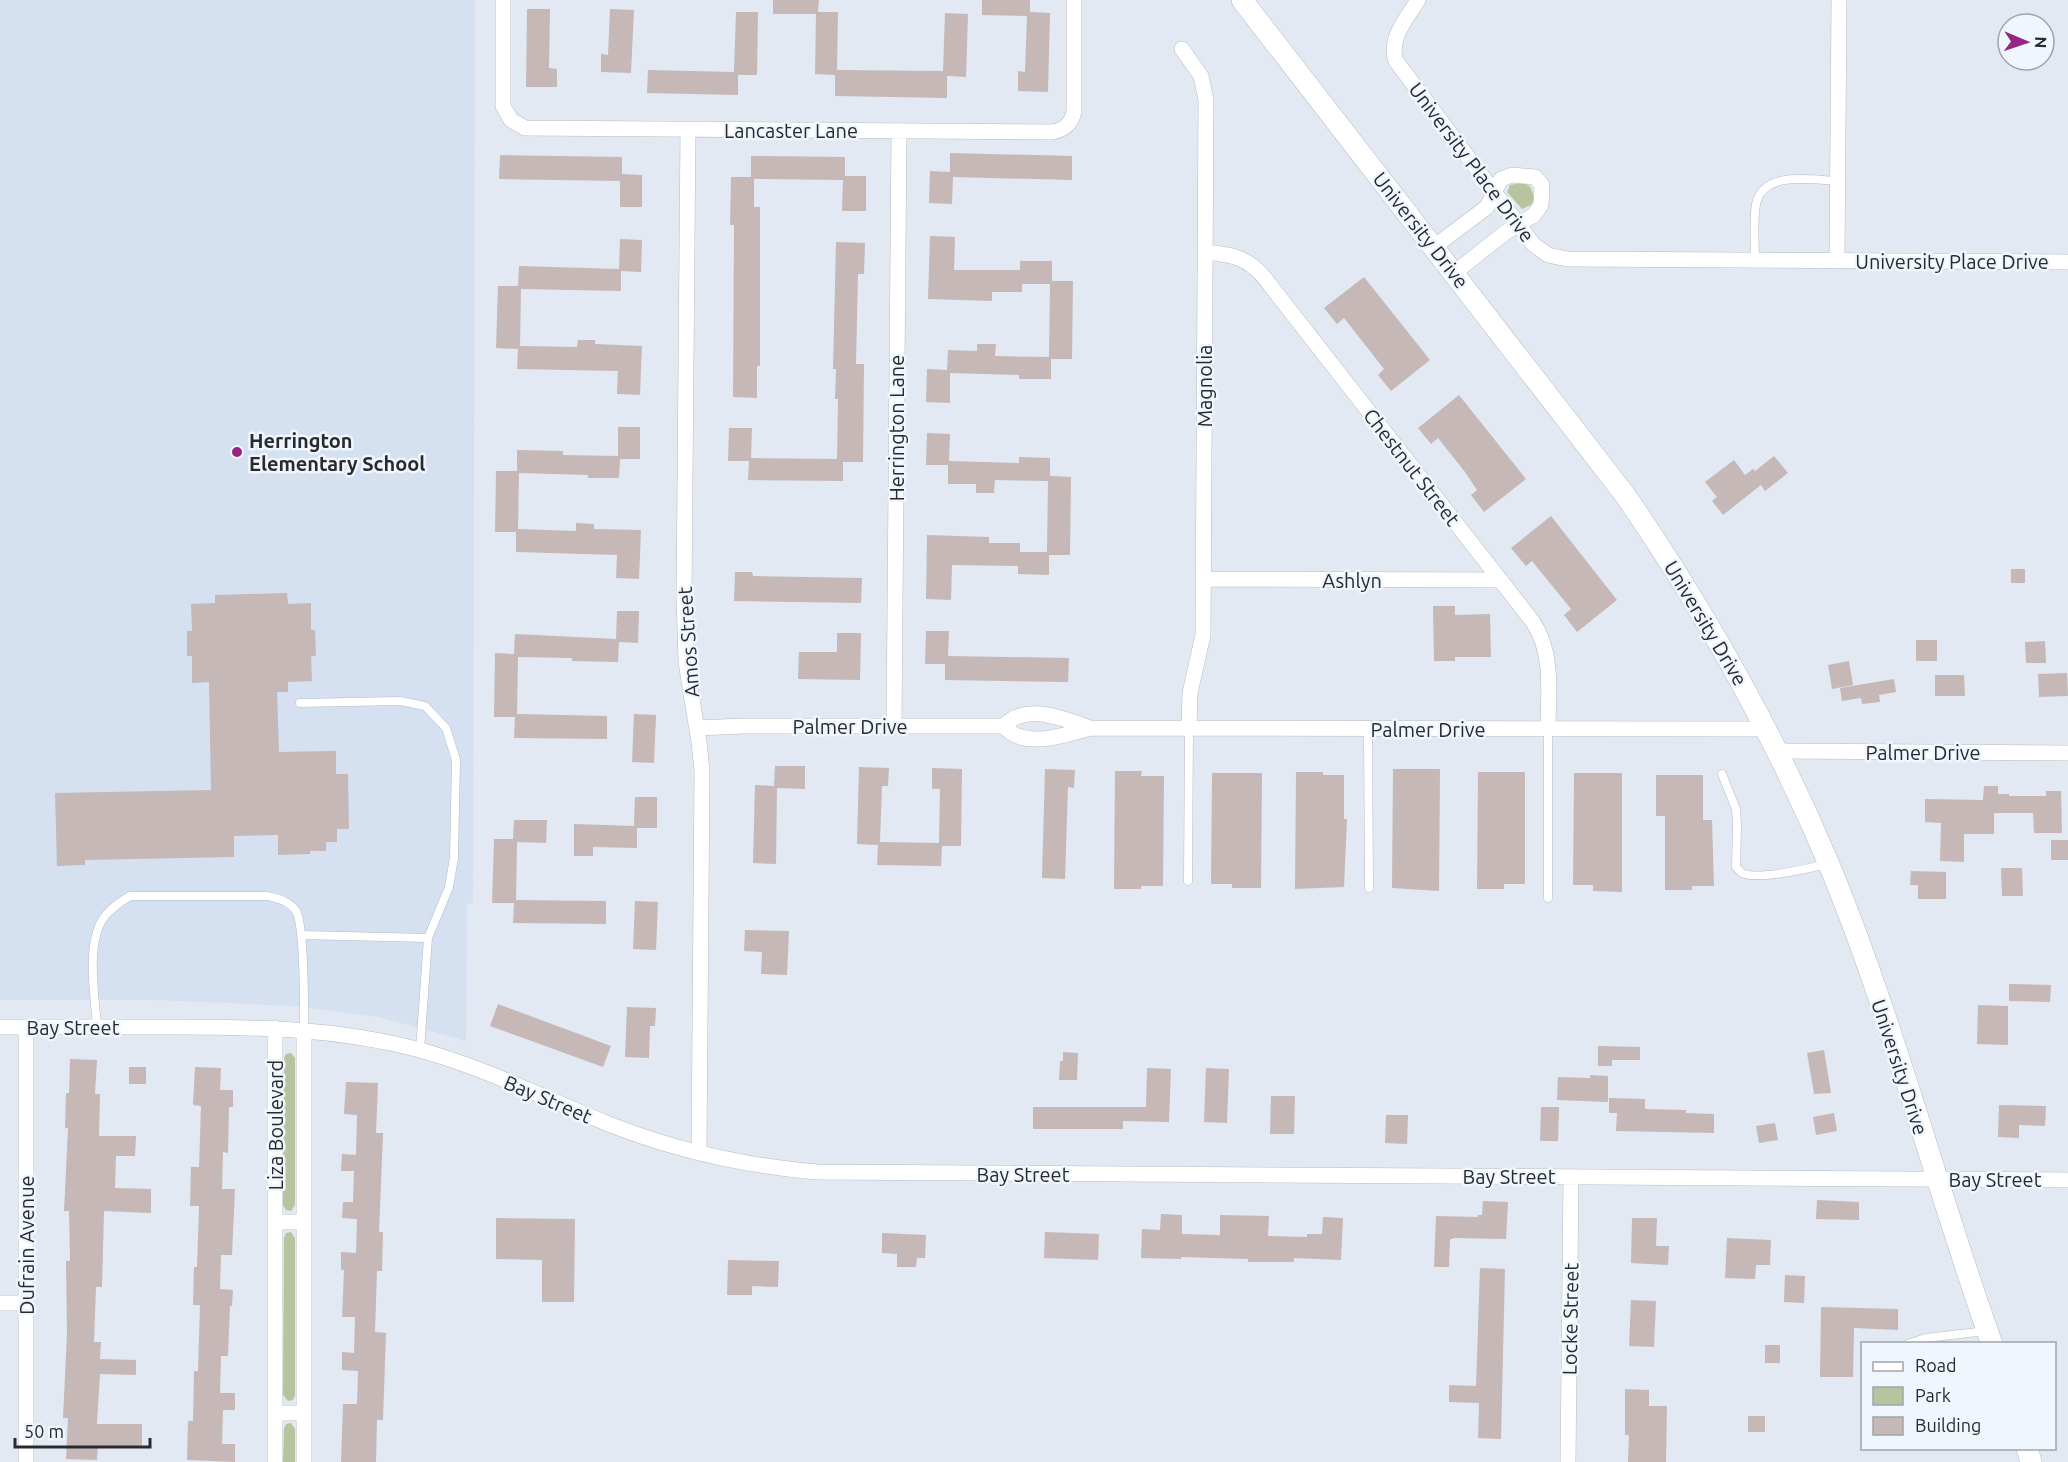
<svg xmlns="http://www.w3.org/2000/svg" width="2068" height="1462" font-family="Ubuntu,sans-serif">
<rect width="100%" height="100%" fill="#e2e9f2"/>
<path fill="#d5e0f0" d="M0 0H475L473 903 467 904 466 1041 379 1017 297 1006 156 1000H0Z"/>
<path fill="#b8c49e" d="M1521 183C1531 184 1532 189 1534 199L1531 205 1522 209 1507 192 1510 185Z
M291 1053 295 1058V1205L291 1211 286 1210 283 1205 284 1058 286 1054Z
M291 1232 295 1238V1395L293 1400 288 1401 283 1395 284 1238 286 1233Z
M291 1423 295 1429V1462H283L284 1429 286 1424Z"/>
<path fill="#c5b8b6" d="M773 0H819L818 12H838L837 70 943 71 945 13 968 14 966 77 947 76V98L835 96V75L815 74 816 14H773Z
M982 0H1030V12L1050 13 1048 92 1018 91V71L1025 72 1027 16 982 15Z
M527 9H550L549 68 557 69V87H526Z
M610 9 634 10 631 73 601 72V54L608 55Z
M736 12H758L757 75H738V95L647 93 648 70 734 72Z
M950 153 1072 156V180L953 177 952 204 929 203 930 171 950 172Z
M500 155 622 157V174L642 175V207H620V181L499 179Z
M751 156 845 157V176H866V211H842L843 180 754 179V207H760V366H757V398L733 397 734 225H730L731 177H751Z
M930 236 955 237 954 270H1020V261H1052V281H1073L1072 359H1051V379H1019V375L950 373V403L926 402 927 369 947 370 948 350 977 351V344H996L995 356 1049 357 1050 284H1022V292H992V301L928 299Z
M620 239 642 240 641 272 621 271V291L521 289 520 346 577 347 578 340H595V344L642 346 640 395 617 394 618 371 517 369 518 349 496 348 498 286H518L519 266 619 269Z
M836 242 865 243 864 274H858L856 364H864L863 462H843V481L748 480 749 461H728L729 428H752L751 458 837 459 838 399H835L836 369H833Z
M1364 277 1430 360 1391 391 1378 375 1384 369 1344 318 1337 324 1324 308Z
M1459 395 1526 479 1484 512 1471 495 1477 490 1465 472 1438 438 1431 444 1418 428Z
M618 427H640V459H620L619 478H588V475L519 473 518 529 576 531V523L594 524V529L641 530 639 579 616 578 617 555 516 552V532H495L496 471H517V450L563 451V455L618 456Z
M927 433 950 434 949 461 1019 463V457L1050 458V476L1071 477 1070 555H1049V575L1018 574V566L952 565 951 600 926 599 927 535 989 537V543H1020V552H1047L1048 481 995 480 994 493H976V484H948V465H926Z
M1774 456 1788 473 1765 491 1761 485 1723 515 1712 501 1717 497 1705 482 1734 460 1745 475 1753 469 1755 471Z
M1551 516 1617 600 1577 632 1564 615 1571 609 1532 561 1526 566 1511 548Z
M2011 569H2025V583H2011Z
M735 572H752L753 576 862 578 861 603 734 601Z
M287 593 288 604 311 603V630H315L316 656H311L312 681 288 682V692H277L279 752 336 751V774H348L349 829H337V842H326V851H310V854L278 855V835L234 836V857L85 860V865L57 866 55 793 211 790 209 682 192 683V656H187V631H192L191 604 215 603V595Z
M1433 606H1455V615L1490 614 1491 657H1455V661H1434Z
M617 611H639L638 643 619 642 618 662 572 661V658L518 657 517 714 607 716V739L514 738 515 717H494L495 653 514 654 515 634 616 639Z
M926 631H949L948 656 1069 658 1068 682 945 680V664H925Z
M837 633H861L860 680 798 679 799 652H837Z
M1916 640H1937V661H1916Z
M2045 641 2046 663H2026L2025 642Z
M1849 661 1853 685 1832 689 1828 665Z
M2067 673 2068 696 2039 697 2038 674Z
M1935 675H1964L1965 696H1935Z
M1894 679 1896 692 1879 695 1880 702 1862 704 1861 698 1842 701 1840 688Z
M634 714 656 715 654 763 632 762Z
M775 766H805V789L777 788 776 864 753 863 755 785 774 786Z
M859 767 889 768 888 786H882L880 842 939 843 940 789H932V768L962 769 961 846H942L941 866 877 865 878 845 857 844Z
M1045 769 1075 770 1074 788 1068 787 1065 879 1042 878Z
M1393 769H1440L1439 891 1392 888Z
M1115 771H1142L1141 776H1164L1163 886H1141V889H1114Z
M1296 772H1323V775H1344V819H1347L1344 887 1295 889Z
M1478 772H1525V884H1504V889H1477Z
M1212 773H1262L1261 888H1232V884H1211Z
M1574 773H1622V892L1593 891V885H1573Z
M1656 775H1703V820H1712L1714 886H1692V890H1665V816H1656Z
M1984 786H1998V794H2009V796H2046V791H2061L2062 833H2034L2033 813H1994V834H1964V862L1940 861 1941 823 1925 822V799L1983 800Z
M635 797H657V828H637V848L593 847V856H574V824L634 826Z
M514 820H547L546 843 517 842 516 900 606 901V924L513 923 514 903H492L494 839H513Z
M2051 840H2068V860H2051Z
M2001 868H2022L2023 896H2002Z
M1911 871 1946 872V899H1918V885H1910Z
M635 901 658 902 656 950 633 949Z
M745 930 789 931 787 975 761 974 762 952 744 951Z
M2009 984 2051 985 2050 1002 2009 1001Z
M498 1004 611 1046 603 1067 490 1026Z
M1978 1005 2008 1006V1045L1977 1044Z
M627 1007 656 1008 655 1026H650L649 1058 625 1057Z
M1598 1046 1640 1047V1060H1612V1066H1598Z
M1824 1050 1831 1093 1814 1094 1807 1053Z
M1063 1052 1078 1053 1077 1080H1059L1060 1061H1063Z
M70 1059 97 1060 95 1094H100L99 1136H136L135 1156H116L115 1188 151 1189V1213L104 1211 102 1287H96L94 1342H101L100 1359 136 1360V1375L100 1374 97 1424H142V1446H98L97 1460 66 1459 68 1418H63L67 1333 66 1261H70L69 1211H64L68 1128H65L66 1093H69Z
M129 1067H146V1084H129Z
M195 1067 221 1068 220 1090H233V1107H229L228 1153 223 1152 222 1189H235L232 1255H221L220 1289 233 1290 232 1306H230L228 1356H221L220 1393H235V1410H223L222 1444H235V1462L187 1460 188 1421H193L194 1371H198L200 1305H193L194 1267H197L199 1206H190L191 1167H199L201 1106 193 1105Z
M1147 1068 1171 1069 1169 1122 1123 1121V1129H1033V1107H1146Z
M1206 1068 1229 1069 1227 1123 1204 1122Z
M1590 1075 1608 1076V1102L1557 1100 1558 1077 1590 1078Z
M346 1082 378 1083 376 1133H383L379 1232H383L382 1271H377L375 1332 386 1333 383 1420H377L376 1462H341L343 1404H357L358 1371 342 1370V1352L354 1353 355 1317H342L344 1270H341V1252L356 1253 357 1219 342 1218 343 1202H353L354 1171H341L342 1154 356 1155 357 1115 344 1114Z
M1271 1096H1295L1294 1134H1270Z
M1609 1098 1645 1099V1109L1686 1110V1113L1714 1114V1133L1616 1131 1617 1113H1609Z
M1999 1105 2046 1106 2045 1126 2019 1125V1138L1998 1137Z
M1541 1107H1559L1558 1141H1540Z
M1834 1113 1837 1131 1816 1135 1813 1117Z
M1386 1115H1408L1407 1144 1385 1143Z
M1775 1123 1778 1140 1759 1143 1756 1126Z
M1817 1200 1859 1202V1220L1816 1219Z
M1483 1201 1508 1202 1506 1239 1453 1238V1239H1450L1449 1267H1434L1436 1216 1478 1217V1215H1482Z
M1161 1214 1182 1215V1234L1220 1235V1215L1269 1216 1268 1236 1307 1237V1234H1322L1323 1217 1343 1218 1341 1260 1294 1258V1262H1248V1259L1181 1257V1259L1141 1258 1142 1229 1160 1230Z
M496 1218 575 1219 574 1302H542V1260L496 1259Z
M1632 1218H1657L1656 1246H1669L1668 1265 1631 1263Z
M1045 1232 1099 1234 1098 1260 1044 1258Z
M882 1233 926 1235 925 1258H917L916 1267H897V1254L882 1253Z
M1727 1238 1771 1240 1770 1265H1756L1755 1279 1725 1278Z
M728 1260 779 1261 778 1287 752 1286V1295H727Z
M1480 1268 1505 1269 1501 1439 1478 1438 1479 1403 1449 1402V1385L1476 1386Z
M1785 1275 1805 1276 1804 1303 1784 1302Z
M1631 1300 1656 1301 1654 1347 1629 1346Z
M1821 1307 1898 1309V1330L1854 1328 1853 1377H1820Z
M1765 1345H1780V1363H1765Z
M1625 1389 1649 1390V1406H1667L1666 1462H1628L1629 1435H1625Z
M1748 1416H1765V1432H1748Z"/>
<g fill="none" stroke-linecap="round" stroke-linejoin="round">
<defs>
<path id="lane" d="M1755 260C1755 242 1753 222 1756 204 1763 170 1812 180 1838 181
M300 703 400 701 425 706 446 728 456 760 454 858 449 887 428 938
M1368 729 1369 888
M1722 774 1736 809 1737 825 1736 867C1738 869 1740 872 1742 873 1757 881 1810 868 1827 864
M1188 881 1189 728
M1548 898V729
M301 935 428 938 420 1050
M97 1027C95 997 85 941 105 916 112 907 120 902 130 896H268C278 899 290 901 296 911 305 927 304 1007 304 1030
M1907 1344 1926 1338 1986 1331"/>
<path id="street" d="M503 0V106L511 120 525 128 1052 132C1064 130 1071 124 1074 112V0
M1418 0C1407 18 1388 39 1396 61L1533 244 1548 255 1567 259 2068 262
M1182 49 1201 76 1206 100 1203 635 1190 693 1189 728
M688 129 684 598 686 662 699 742 702 771 699 1153
M1434 247 1487 207 1501 179 1512 175 1535 177 1542 185 1541 205 1534 215 1506 232 1454 273
M1205 252C1229 254 1247 257 1263 276L1533 622C1554 654 1548 693 1548 729
M1837 260 1839 0
M1203 579 1501 580
M894 726 899 131
M1004 726C1023 750 1066 735 1090 728L1767 729
M697 728 743 726H1004C1026 702 1064 719 1090 728
M1778 751 2068 753
M0 1027C58 1027 115 1027 173 1027 258 1027 337 1028 420 1050 485 1068 544 1098 606 1123 674 1150 745 1166 817 1172L2068 1180
M26 1027V1462
M275 1222H304
M0 1303H26
M275 1413H304
M275 1462V1028
M304 1462V1030
M1568 1462 1571 1177"/>
<path id="secondary" d="M1242 0 1625 495C1705 611 1773 732 1828 862 1893 1018 1935 1185 1992 1344
M2027 1448 2031 1462"/>
</defs>
<use href="#lane" stroke="#b5bcc5" stroke-width="9"/>
<use href="#street" stroke="#b5bcc5" stroke-width="16"/>
<use href="#secondary" stroke="#b5bcc5" stroke-width="22"/>
<use href="#lane" stroke="#fff" stroke-width="8"/>
<use href="#street" stroke="#fff" stroke-width="15"/>
<use href="#secondary" stroke="#fff" stroke-width="21"/>
</g>
<circle fill="#962584" stroke="#f0f6fe" stroke-width="2" cx="237" cy="452" r="6"/>
<g text-anchor="middle" dominant-baseline="central" stroke-width="5" stroke-linejoin="round" paint-order="stroke">
<g font-size="20" fill="#282a2e" stroke="#f0f6fe">
<text x="791" y="130">Lancaster Lane</text>
<text transform="translate(1472 162) rotate(53)">University Place Drive</text>
<text transform="translate(1421 230) rotate(52)">University Drive</text>
<text x="1952" y="261">University Place Drive</text>
<text transform="translate(1204 386) rotate(-90)">Magnolia</text>
<text transform="translate(896 428) rotate(-90)">Herrington Lane</text>
<text transform="translate(1412 467) rotate(52)">Chestnut Street</text>
<text x="1352" y="580">Ashlyn</text>
<text transform="translate(1706 623) rotate(59)">University Drive</text>
<text transform="translate(688 642) rotate(-94)">Amos Street</text>
<text x="850" y="726">Palmer Drive</text>
<text x="1428" y="729">Palmer Drive</text>
<text x="1923" y="752">Palmer Drive</text>
<text x="73" y="1027">Bay Street</text>
<text transform="translate(1900 1067) rotate(72)">University Drive</text>
<text transform="translate(548 1099) rotate(23)">Bay Street</text>
<text transform="translate(275 1125) rotate(-90)">Liza Boulevard</text>
<text x="1023" y="1174">Bay Street</text>
<text x="1509" y="1176">Bay Street</text>
<text x="1995" y="1179">Bay Street</text>
<text transform="translate(26 1245) rotate(-90)">Dufrain Avenue</text>
<text transform="translate(1570 1319) rotate(-89)">Locke Street</text>
</g>
<g font-size="20" font-weight="bold" fill="#282a2e" stroke="#f0f6fe" text-anchor="start">
<text x="249" y="440">Herrington<tspan x="249" dy="23">Elementary School</tspan></text>
</g>
</g>
<rect x="1861" y="1342" width="195" height="108" fill="#f0f6fe" stroke="#a0a4ab" stroke-width="1.5"/>
<rect x="1873" y="1362" width="30" height="9" fill="#ffffff" stroke="#a0a4ab" stroke-width="1.5"/>
<text x="1915" y="1372" font-size="18" fill="#282a2e">Road</text>
<rect x="1873" y="1387" width="30" height="18" fill="#b8c49e" stroke="#a0a4ab" stroke-width="1.5"/>
<text x="1915" y="1402" font-size="18" fill="#282a2e">Park</text>
<rect x="1873" y="1417" width="30" height="18" fill="#c5b8b6" stroke="#a0a4ab" stroke-width="1.5"/>
<text x="1915" y="1432" font-size="18" fill="#282a2e">Building</text>
<g transform="translate(2026 42) rotate(92)"><circle r="28" fill="#f0f6fe" stroke="#a0a4ab" stroke-width="1.5"/>
<path d="M0-4.5L10 22L0 15L-10 22Z" fill="#962584"/>
<text y="-9" font-size="16" font-weight="bold" text-anchor="middle" fill="#282a2e">N</text>
</g>
<path d="M15 1438v9h135v-9" fill="none" stroke="#282a2e" stroke-width="3"/>
<text x="24" y="1438" font-size="18" fill="#282a2e" stroke="#f0f6fe" stroke-width="4.5" paint-order="stroke">50 m</text>
</svg>
